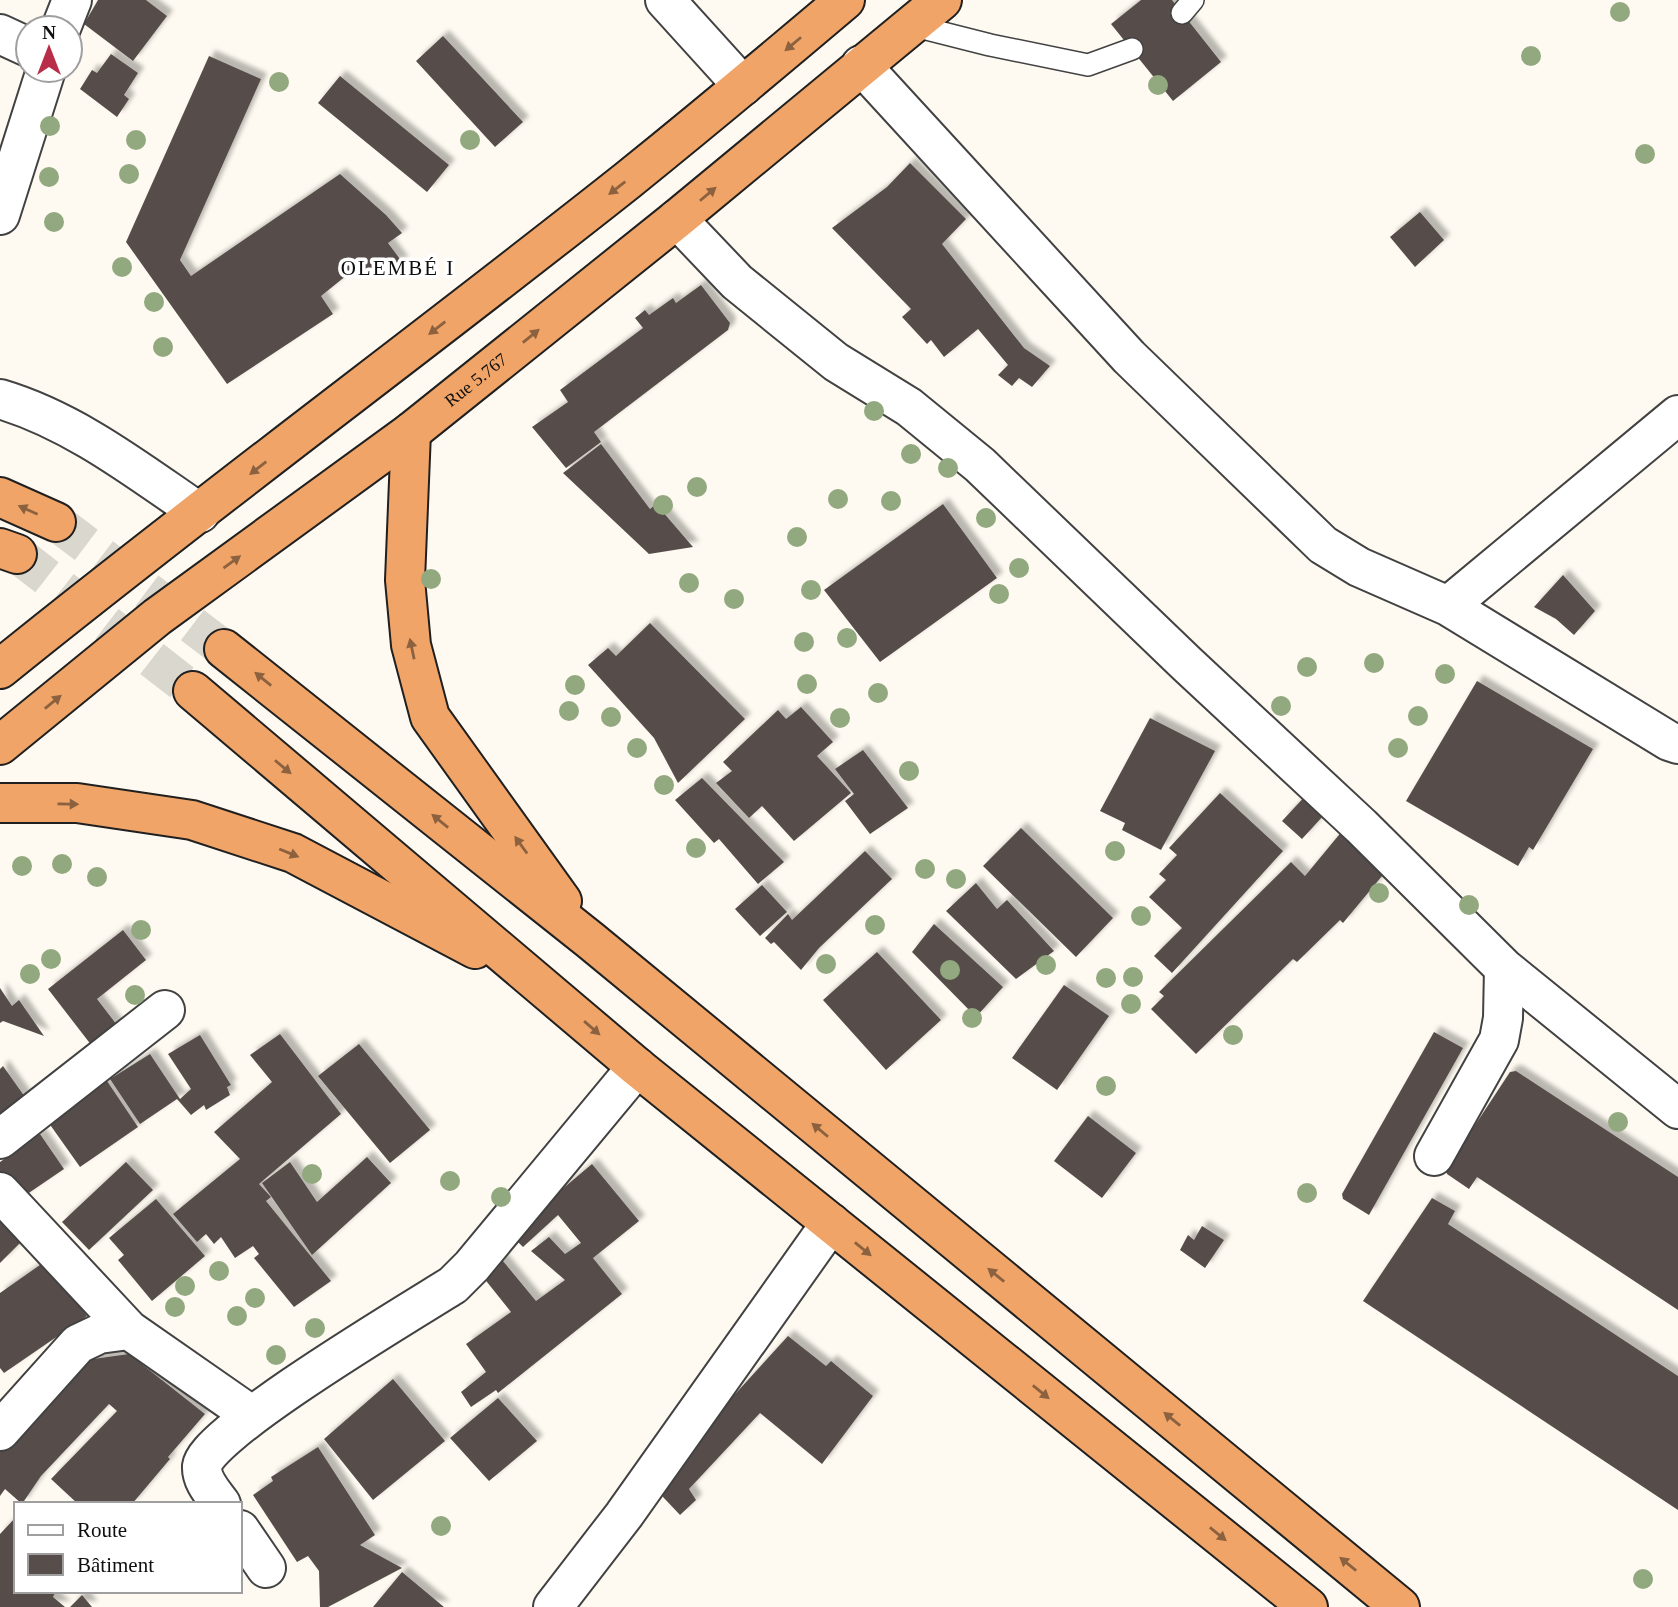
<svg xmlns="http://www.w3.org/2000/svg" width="1678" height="1607" font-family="Georgia,serif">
<defs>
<filter id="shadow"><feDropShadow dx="6" dy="-6" stdDeviation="2" flood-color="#0004"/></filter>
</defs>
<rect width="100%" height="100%" fill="#fefaf1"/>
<path fill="#574e4c" filter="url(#shadow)" d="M98 0H146L167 16 133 61 84 24Z
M1141 0H1172L1221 62 1173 101 1111 24Z
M443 36 523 122 495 147 416 61Z
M111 54 138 73 124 95 129 99 117 117 80 89 92 70 97 73Z
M209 56 261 79 180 260 191 276 340 174 386 215 402 233 388 243 403 263 352 271 321 296 333 314 227 384 126 242Z
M340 76 449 165 427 192 318 103Z
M910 163 966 219 942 244 1024 348 1050 366 1032 387 1019 378 1012 386 998 375 1008 365 978 329 944 357 931 340 927 344 902 317 911 309 832 228 887 187Z
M1420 212 1444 240 1415 267 1390 237Z
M701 285 730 323 728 330 594 432 601 442 566 468 532 427 568 402 560 390 643 328 635 318 645 310 649 315 673 298 676 303Z
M601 444 650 509 656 504 693 547 649 554 563 473Z
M943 504 997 578 880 662 824 590Z
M1563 575 1595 611 1574 635 1556 619 1534 607Z
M650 623 745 719 678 783 654 738 588 665 608 648 616 656Z
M1477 681 1593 749 1533 850 1529 847 1518 866 1406 801Z
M801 707 833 742 817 756 851 793 794 841 762 806 749 818 716 783 732 771 723 762 778 710 786 719Z
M1150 718 1215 751 1161 850 1122 830 1125 823 1100 811Z
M863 750 908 808 870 834 845 801 854 794 835 769Z
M702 778 784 862 758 884 719 839 714 843 675 800Z
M1220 793 1283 851 1172 973 1154 956 1182 928 1149 897 1166 880 1159 874 1177 855 1169 848Z
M1308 793 1324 815 1302 839 1282 821Z
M1021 828 1113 918 1076 957 983 866Z
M1343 830 1387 870 1343 923 1340 920 1297 962 1293 959 1196 1054 1151 1009 1164 996 1159 992 1291 862 1305 876Z
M865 851 892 879 819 948 801 970 774 942 771 944 765 938 788 914 792 920Z
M976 883 997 909 1007 900 1054 951 1016 979 946 911Z
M762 885 787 912 760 936 735 909Z
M934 924 1003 987 976 1017 912 952Z
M123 930 146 960 97 999 117 1025 92 1046 48 989Z
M877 952 941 1020 886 1070 823 1000Z
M1064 985 1109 1016 1057 1090 1012 1058Z
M0 988 12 1006 19 1000 44 1036 3 1021 0 1023Z
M1434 1032 1463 1048 1369 1215 1343 1199 1342 1194Z
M280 1034 341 1114 259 1184 271 1197 266 1201 331 1281 294 1307 254 1258 259 1254 253 1246 235 1258 221 1237 214 1244 206 1234 197 1242 173 1214 240 1159 214 1132 272 1082 250 1055Z
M200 1035 231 1085 227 1087 230 1095 206 1110 204 1105 191 1115 177 1099 140 1124 110 1079 150 1054 180 1099 191 1089 168 1054Z
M359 1044 430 1130 390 1163 318 1076Z
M3 1066 25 1097 0 1116V1069Z
M1516 1071 1678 1177V1310L1477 1177 1469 1189 1447 1174 1446 1169 1510 1072Z
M107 1081 138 1127 80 1167 46 1119Z
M1088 1116 1136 1153 1102 1198 1054 1161Z
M40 1134 64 1169 17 1201 0 1176V1162Z
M367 1157 391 1183 312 1255 262 1183 290 1162 317 1202Z
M126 1162 153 1190 89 1250 62 1222Z
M592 1164 639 1221 593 1258 622 1294 498 1393 496 1390 471 1407 461 1392 486 1372 466 1344 511 1312 479 1272 498 1255 536 1301 565 1280 531 1251 549 1237 565 1254 581 1243 558 1215 523 1247 515 1239 548 1201Z
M1432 1198 1455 1211 1448 1224 1678 1376V1510L1363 1301Z
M156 1199 205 1256 152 1301 118 1260 124 1255 109 1238Z
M0 1205 29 1234 0 1263Z
M1202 1226 1224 1240 1205 1268 1180 1250 1188 1235 1194 1240Z
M47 1260 87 1316 4 1373 0 1368V1293Z
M788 1336 826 1366 831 1361 873 1396 822 1464 760 1413 689 1489 696 1500 680 1515 663 1497 661 1482 666 1470Z
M129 1354 205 1414 168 1457 170 1459 132 1504H78L51 1479 117 1411 109 1404 41 1476 22 1504 5 1489 0 1496V1445L72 1362Z
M393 1379 445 1441 373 1500 324 1439Z
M498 1398 537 1441 489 1481 450 1438Z
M318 1447 375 1535 360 1545 402 1568 328 1607H320L319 1571 308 1556 297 1562 253 1495 273 1481 271 1477Z
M16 1517V1591H56L53 1597 65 1607H0V1534Z
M402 1572 444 1607H373Z
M82 1595 92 1607H70Z"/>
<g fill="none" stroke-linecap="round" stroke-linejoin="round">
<path stroke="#dad7cf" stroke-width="38" stroke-dasharray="38 19" stroke-linecap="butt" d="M56 522 224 649
M17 554 193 691"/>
<defs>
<path id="service" d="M1182 13 1193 0
M911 25 990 45 1088 65 1132 49"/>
<path id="minor" d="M665 0 743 86
M61 28 72 0
M0 34 28 47
M861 65 1129 357 1323 545 1359 567 1448 606 1669 741 1678 744
M0 215 46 70
M677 219 737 282 836 362 909 407 980 465 1187 664 1361 826 1504 968 1503 1018 1499 1040 1434 1156
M0 399C74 421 137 470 200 513
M1448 606 1678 415
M1504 968 1678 1109
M0 1139 165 1010
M0 1192 129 1330 251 1415
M0 1431 78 1344 99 1334 129 1330
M221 1504C213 1493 201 1481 202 1466 206 1433 415 1309 453 1285L472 1266 637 1067
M240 1530 266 1568
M553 1607 624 1515 831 1223"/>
<g id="trunk">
<path d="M411 432 405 580 411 645 430 717 562 901"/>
<path d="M0 497 56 522"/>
<path d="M0 548 17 554"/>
<path d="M224 649 590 940 1400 1607"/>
<path d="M0 669C206 502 420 345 628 180 701 121 773 61 845 0"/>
<path d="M193 691 637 1067 1308 1607"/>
<path id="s1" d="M0 745 157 617 411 432 677 219 942 0"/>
<path d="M0 803H77L192 820 293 853 475 949"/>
</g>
</defs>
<use href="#service" stroke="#424242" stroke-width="24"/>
<use href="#minor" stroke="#424242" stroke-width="42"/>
<use href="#trunk" stroke="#202020" stroke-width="42"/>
<use href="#service" stroke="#fff" stroke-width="21"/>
<use href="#minor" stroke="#fff" stroke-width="38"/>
<use href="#trunk" stroke="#f0a467" stroke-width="38"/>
</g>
<g fill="#92a87f">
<circle cx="1620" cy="12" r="10"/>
<circle cx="1531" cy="56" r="10"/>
<circle cx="279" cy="82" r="10"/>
<circle cx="1158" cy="85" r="10"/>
<circle cx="50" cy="126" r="10"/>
<circle cx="136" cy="140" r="10"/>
<circle cx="470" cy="140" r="10"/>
<circle cx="1645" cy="154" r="10"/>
<circle cx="129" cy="174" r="10"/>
<circle cx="49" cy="177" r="10"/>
<circle cx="54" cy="222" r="10"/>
<circle cx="122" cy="267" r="10"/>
<circle cx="154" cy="302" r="10"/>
<circle cx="163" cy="347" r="10"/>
<circle cx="874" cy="411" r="10"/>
<circle cx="911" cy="454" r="10"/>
<circle cx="948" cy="468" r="10"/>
<circle cx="697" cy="487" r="10"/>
<circle cx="838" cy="499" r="10"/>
<circle cx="891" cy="501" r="10"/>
<circle cx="663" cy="505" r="10"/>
<circle cx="986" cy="518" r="10"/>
<circle cx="797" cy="537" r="10"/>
<circle cx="1019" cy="568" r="10"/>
<circle cx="431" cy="579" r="10"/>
<circle cx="689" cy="583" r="10"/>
<circle cx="811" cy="590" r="10"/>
<circle cx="999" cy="594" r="10"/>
<circle cx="734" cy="599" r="10"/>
<circle cx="847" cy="638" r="10"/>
<circle cx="804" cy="642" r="10"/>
<circle cx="1374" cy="663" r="10"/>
<circle cx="1307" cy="667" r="10"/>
<circle cx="1445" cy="674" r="10"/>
<circle cx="807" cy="684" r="10"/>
<circle cx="575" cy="685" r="10"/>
<circle cx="878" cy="693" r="10"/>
<circle cx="1281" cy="706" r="10"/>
<circle cx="569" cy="711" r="10"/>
<circle cx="1418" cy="716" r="10"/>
<circle cx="611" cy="717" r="10"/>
<circle cx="840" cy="718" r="10"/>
<circle cx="637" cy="748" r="10"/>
<circle cx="1398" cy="748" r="10"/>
<circle cx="909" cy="771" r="10"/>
<circle cx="664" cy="785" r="10"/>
<circle cx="696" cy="848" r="10"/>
<circle cx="1115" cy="851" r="10"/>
<circle cx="62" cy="864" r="10"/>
<circle cx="22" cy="866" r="10"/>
<circle cx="925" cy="869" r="10"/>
<circle cx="97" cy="877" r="10"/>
<circle cx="956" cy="879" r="10"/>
<circle cx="1379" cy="893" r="10"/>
<circle cx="1469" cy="905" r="10"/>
<circle cx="1141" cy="916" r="10"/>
<circle cx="875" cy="925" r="10"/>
<circle cx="141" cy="930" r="10"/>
<circle cx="51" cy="959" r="10"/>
<circle cx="826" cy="964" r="10"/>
<circle cx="1046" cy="965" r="10"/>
<circle cx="950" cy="970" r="10"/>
<circle cx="30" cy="974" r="10"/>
<circle cx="1133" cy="977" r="10"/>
<circle cx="1106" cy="978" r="10"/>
<circle cx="135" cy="995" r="10"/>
<circle cx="1131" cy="1004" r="10"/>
<circle cx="972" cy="1018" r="10"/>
<circle cx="1233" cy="1035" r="10"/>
<circle cx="1106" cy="1086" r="10"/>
<circle cx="1618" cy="1122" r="10"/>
<circle cx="312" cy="1174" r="10"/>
<circle cx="450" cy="1181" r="10"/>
<circle cx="1307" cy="1193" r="10"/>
<circle cx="501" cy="1197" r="10"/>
<circle cx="219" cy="1271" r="10"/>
<circle cx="185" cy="1286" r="10"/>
<circle cx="255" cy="1298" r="10"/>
<circle cx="175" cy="1307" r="10"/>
<circle cx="237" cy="1316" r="10"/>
<circle cx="315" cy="1328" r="10"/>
<circle cx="276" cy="1355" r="10"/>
<circle cx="441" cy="1526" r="10"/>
<circle cx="1643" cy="1579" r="10"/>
</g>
<defs><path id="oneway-solid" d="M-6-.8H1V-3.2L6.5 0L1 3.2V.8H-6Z" transform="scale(1.75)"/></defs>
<g fill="#8b613f">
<use href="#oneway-solid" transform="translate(793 44) rotate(140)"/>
<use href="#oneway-solid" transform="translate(617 188) rotate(142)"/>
<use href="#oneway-solid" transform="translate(708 194) rotate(-40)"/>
<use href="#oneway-solid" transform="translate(437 328) rotate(142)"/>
<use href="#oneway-solid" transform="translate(531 336) rotate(-39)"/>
<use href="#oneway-solid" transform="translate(258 468) rotate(142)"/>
<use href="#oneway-solid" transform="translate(28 510) rotate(-156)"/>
<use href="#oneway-solid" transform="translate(232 562) rotate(-36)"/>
<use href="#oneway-solid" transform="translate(412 649) rotate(-102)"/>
<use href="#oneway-solid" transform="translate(263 679) rotate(-141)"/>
<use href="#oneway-solid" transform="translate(53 702) rotate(-39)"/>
<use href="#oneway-solid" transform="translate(283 767) rotate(40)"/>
<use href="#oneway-solid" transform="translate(68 804) rotate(1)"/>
<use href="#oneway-solid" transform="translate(440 821) rotate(-141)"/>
<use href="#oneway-solid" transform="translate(521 845) rotate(-126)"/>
<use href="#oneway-solid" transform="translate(289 853) rotate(22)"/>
<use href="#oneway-solid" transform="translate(592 1028) rotate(41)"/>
<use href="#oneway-solid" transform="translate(820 1130) rotate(-140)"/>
<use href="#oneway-solid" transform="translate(863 1249) rotate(39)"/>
<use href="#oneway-solid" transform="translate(996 1275) rotate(-141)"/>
<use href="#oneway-solid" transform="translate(1041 1392) rotate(39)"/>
<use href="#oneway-solid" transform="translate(1172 1419) rotate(-141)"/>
<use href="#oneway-solid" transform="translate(1218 1534) rotate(39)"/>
<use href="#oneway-solid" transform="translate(1348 1564) rotate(-141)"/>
</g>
<g text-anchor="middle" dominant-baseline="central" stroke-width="7" stroke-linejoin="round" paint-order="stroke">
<g font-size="18" fill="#0f0f0f" stroke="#fff">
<text stroke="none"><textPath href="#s1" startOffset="600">Rue 5.767</textPath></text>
</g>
<g font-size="21" letter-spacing="2" fill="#0f0f0f" stroke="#fff">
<text x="398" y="268">OLEMBÉ I</text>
</g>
</g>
<rect x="14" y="1502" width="228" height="91" fill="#ffffff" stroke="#9f9f9f" stroke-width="2"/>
<rect x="28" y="1525" width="35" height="10" fill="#ffffff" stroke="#9f9f9f" stroke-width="2"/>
<text x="77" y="1537" font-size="21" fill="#0f0f0f">Route</text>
<rect x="28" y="1554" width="35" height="21" fill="#574e4c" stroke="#9f9f9f" stroke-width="2"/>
<text x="77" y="1572" font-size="21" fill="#0f0f0f">Bâtiment</text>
<g transform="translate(49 49)"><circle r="33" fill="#ffffff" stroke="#9f9f9f" stroke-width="2"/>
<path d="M0-5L12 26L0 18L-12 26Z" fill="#b92d49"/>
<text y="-10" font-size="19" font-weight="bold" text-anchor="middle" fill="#0f0f0f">N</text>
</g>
</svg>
